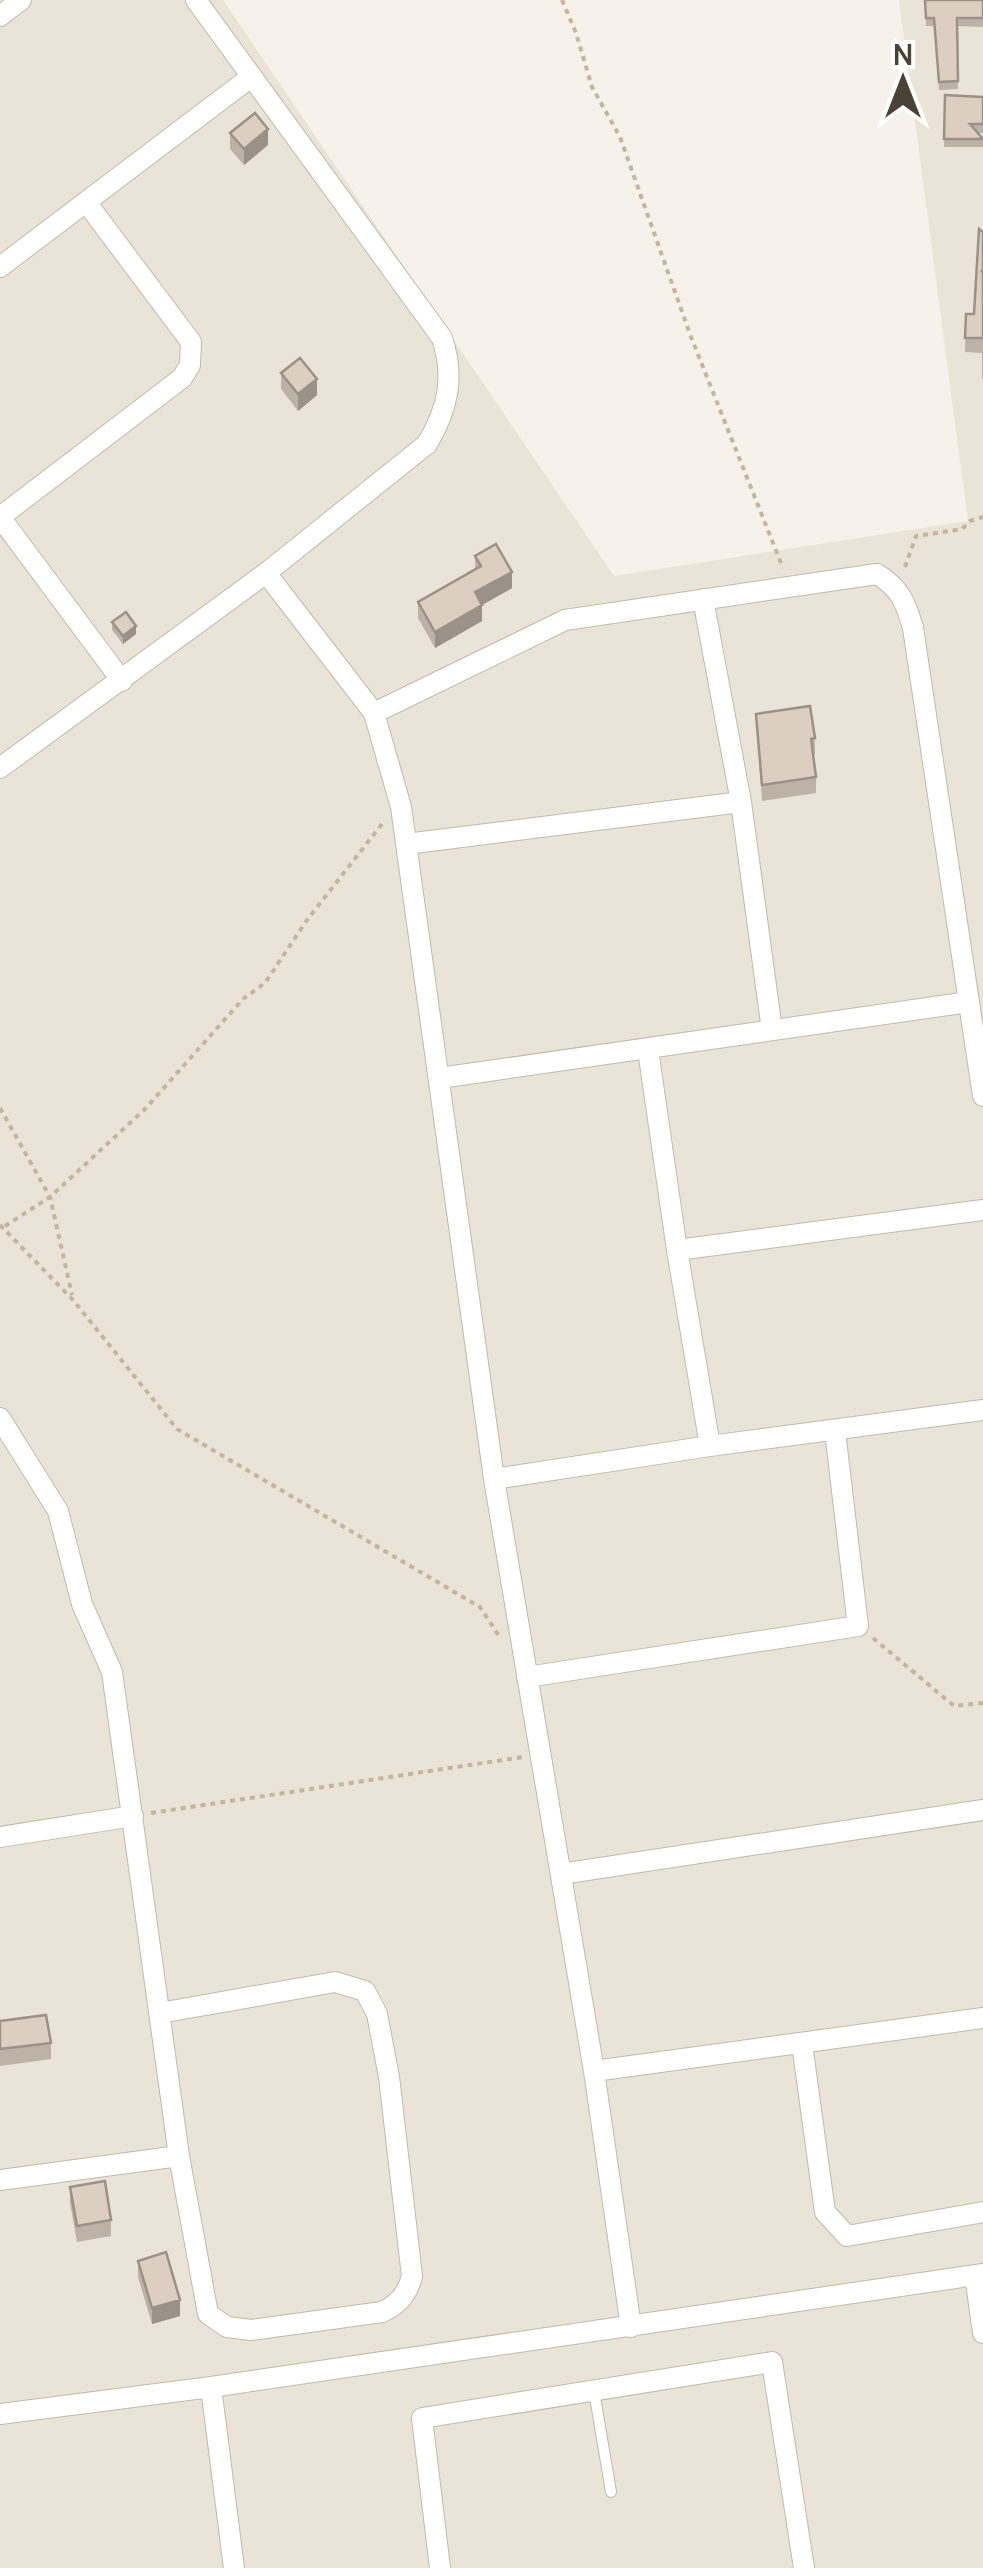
<svg xmlns="http://www.w3.org/2000/svg" width="983" height="2568" font-family="Manrope,sans-serif">
<rect width="100%" height="100%" fill="#f6f1ea"/>
<path fill="#eae3d7" d="M0 0H223L614 576 968 521 899 0H983V2568H0Z"/>
<g fill="none" stroke-linecap="round" stroke-linejoin="round">
<defs>
<path id="service" d="M594 2391 611 2492"/>
<path id="minor" d="M0 16 21 0
M0 267 251 77
M0 517 182 378 190 365 191 342 86 202
M0 517 122 681
M266 573 374 713 401 807 494 1479 594 2071 631 2327
M703 599 741 802 772 1030
M374 713 565 620 877 574C900 588 906 603 913 628L983 1096
M0 768 266 573 427 444C448 409 455 377 442 338L196 0
M406 844 741 802
M648 1050 677 1250 710 1446
M440 1078 969 1002
M677 1250 983 1210
M0 1418 58 1511 82 1604 112 1672 179 2156 208 2314 227 2327 251 2330 382 2312C398 2305 408 2294 412 2276L389 2077 377 2014 365 1991 335 1982 160 2013
M494 1479 710 1446 983 1410
M527 1677 858 1626 835 1431
M0 1837 133 1816
M561 1874 983 1810
M802 2044 825 2212 847 2236 983 2212
M594 2071 983 2018
M0 2180 179 2156
M975 2275 983 2333
M211 2387 234 2568
M0 2414 211 2387 983 2274
M440 2568 422 2418 772 2362 804 2568"/>
</defs>
<use href="#service" stroke="#c3b9ab" stroke-width="12"/>
<use href="#minor" stroke="#c3b9ab" stroke-width="22"/>
<path stroke="#c6b49b" stroke-width="4" stroke-dasharray="5 5" stroke-linecap="butt" d="M562 0 576 33 592 87 620 137 691 337 783 568
M905 567 916 536 962 529 970 521 983 517
M0 1108 50 1197 72 1295
M0 1225 73 1300 177 1429 480 1607 499 1636
M5 1226 50 1197 145 1109 243 999 265 983 307 920 382 824
M873 1638 954 1706 983 1703
M151 1813 523 1757"/>
<use href="#service" stroke="#fff" stroke-width="10"/>
<use href="#minor" stroke="#fff" stroke-width="20"/>
</g>
<path fill="#bdb2a6" d="M925 0H983V27L957 26 958 89 939 90 934 26H926Z
M945 95 983 97V133H978L983 139V147H944Z
M230 133 268 145 244 165 230 149Z
M983 232V379H982V353L965 352 966 314H974Z
M281 373 317 395 298 411 281 389Z
M475 556 512 588 482 605V621L435 648 418 618V602L475 570Z
M112 622 136 634 123 644 112 630Z
M756 714 815 738V754L813 755 816 777V793L762 801Z
M0 2021 51 2043V2059L0 2066Z
M70 2187 111 2220V2236L77 2242 70 2203Z
M138 2261 180 2316 152 2324 138 2277Z"/>
<path fill="#9a9187" d="M268 129V145L244 165V149Z
M317 379V395L298 411V394Z
M512 572V588L475 609V592Z
M482 605V621L435 648V632Z
M136 626V634L123 644V636Z
M180 2300V2316L152 2324V2308Z"/>
<path fill="#dccfc1" stroke="#9a9187" stroke-width="2.5" d="M925 0H983V18H957L958 81 939 82 934 18H926Z
M945 95 983 97V124H970L983 139H944Z
M255 113 268 129 244 149 230 133Z
M979 229 983 232V269L982 271H983V338H965L966 314H974Z
M300 358 317 379 298 394 281 373Z
M496 544 512 572 475 592 482 605 435 632 418 602 481 566 475 556Z
M126 612 136 626 123 636 112 622Z
M810 706 815 738 811 739 816 777 762 785 756 714Z
M46 2015 51 2043 0 2049V2021Z
M105 2181 111 2220 77 2226 70 2187Z
M166 2252 180 2300 152 2308 138 2261Z"/>
<g transform="translate(903 80)" stroke="#ffffff" stroke-width="8" paint-order="stroke">
<path d="M0-8L18 38L0 25L-18 38Z" fill="#4b4237"/>
<text y="-15" font-size="28" font-weight="bold" text-anchor="middle" fill="#4b4237">N</text>
</g>
</svg>
